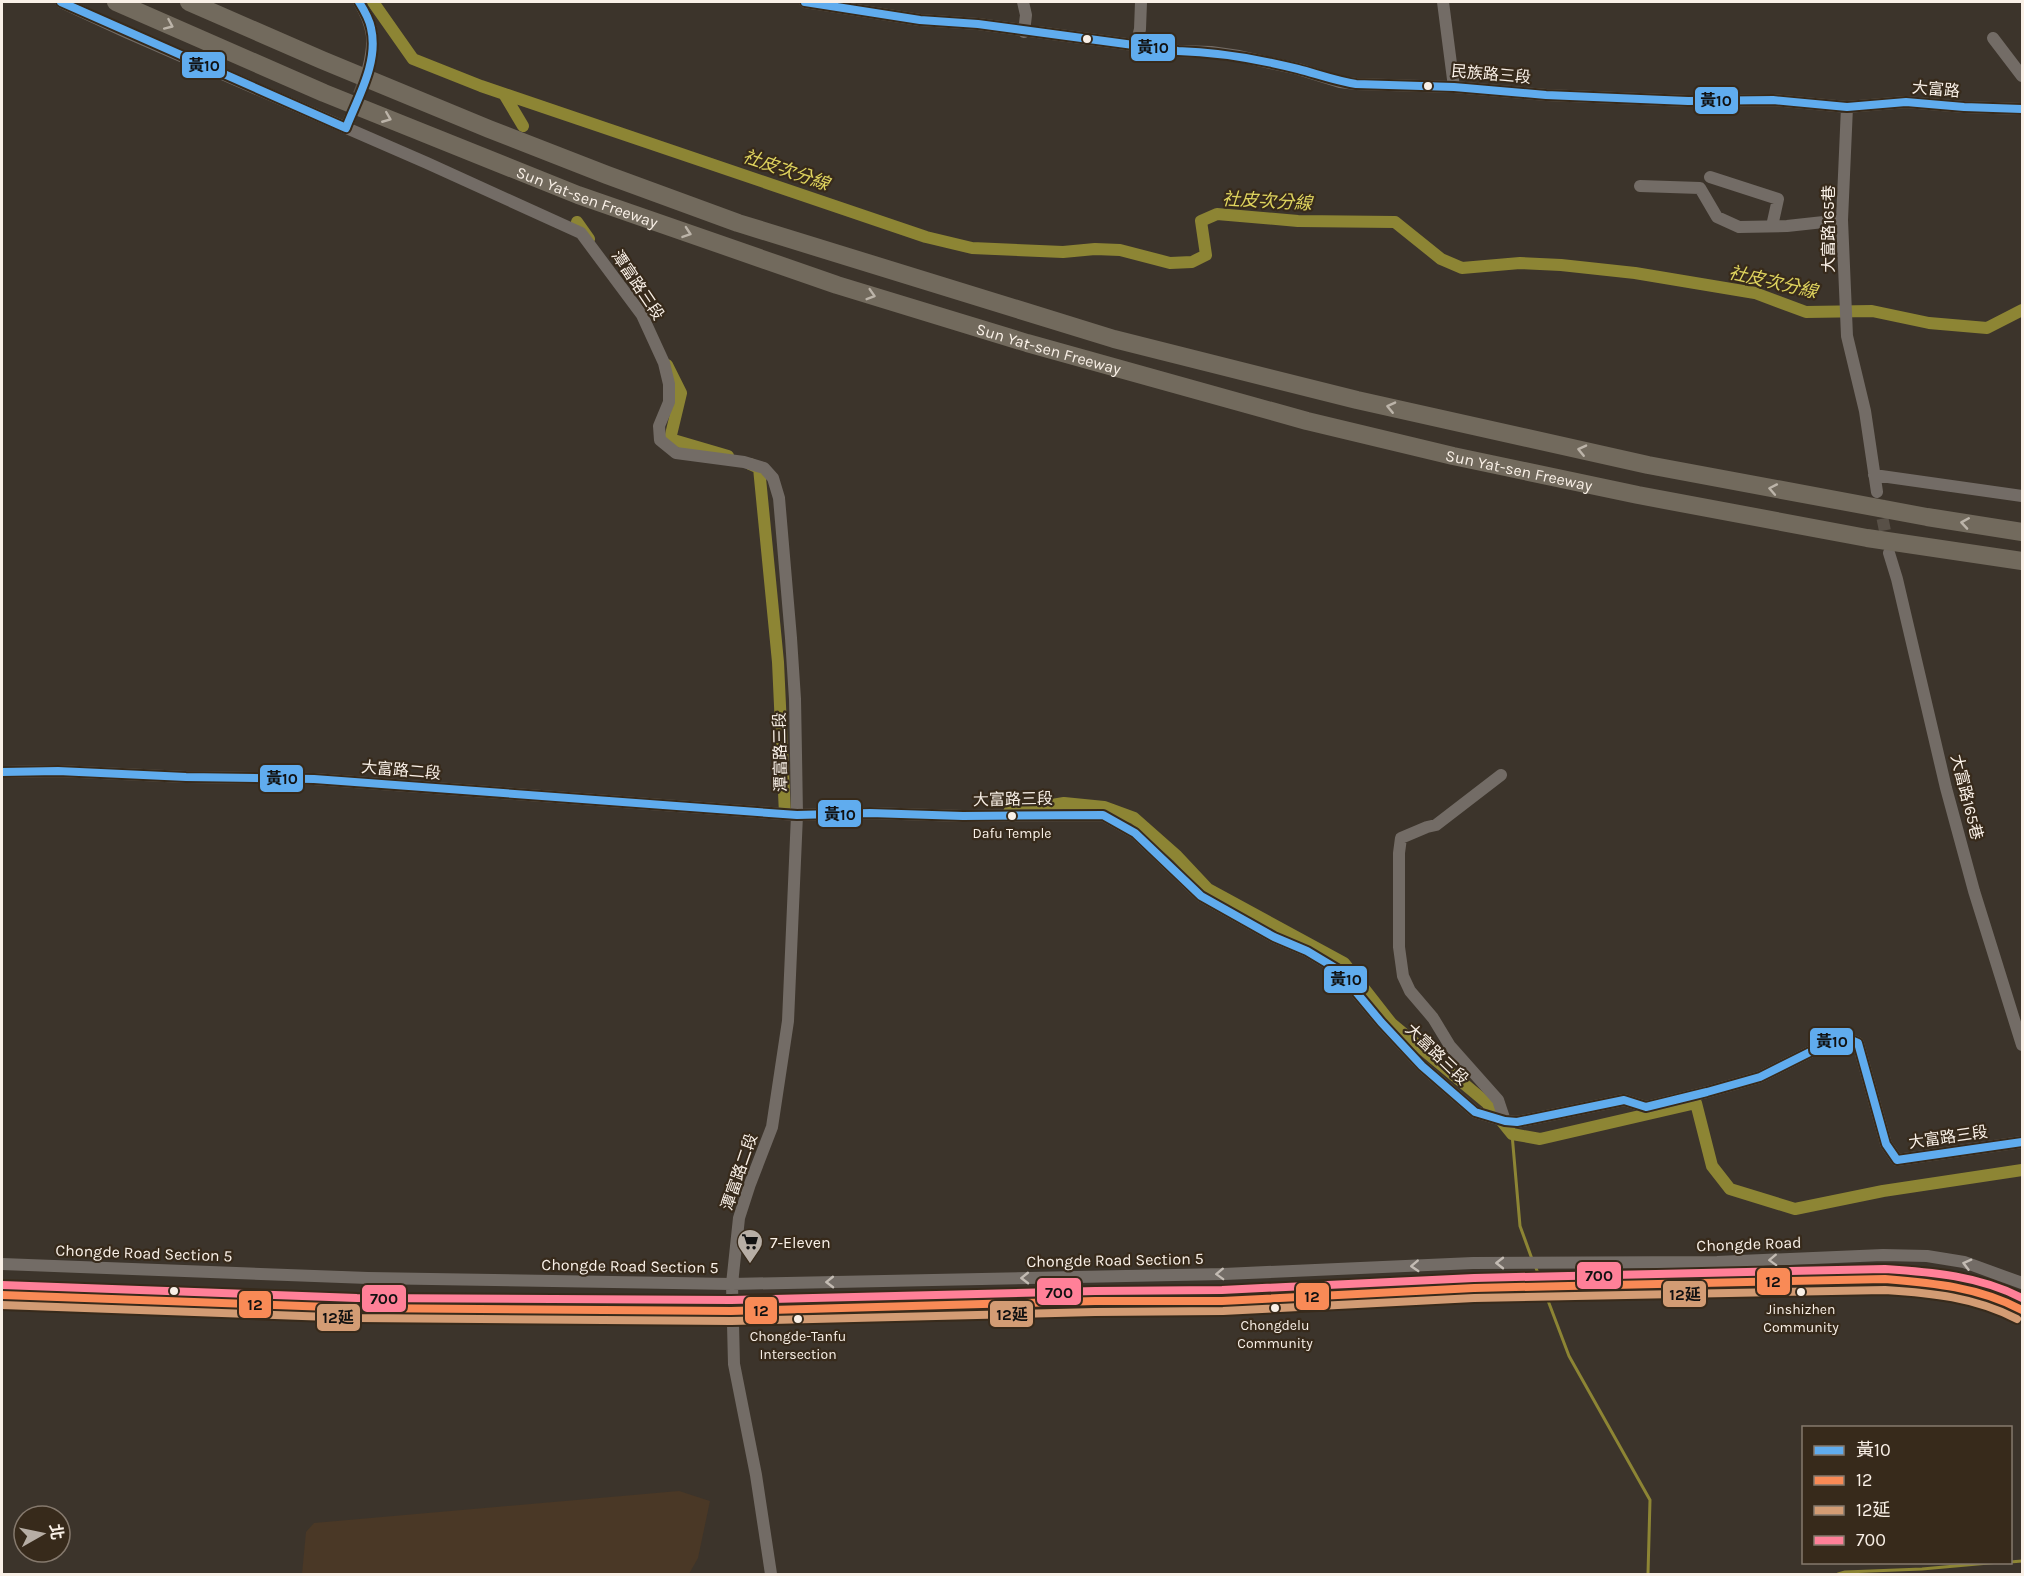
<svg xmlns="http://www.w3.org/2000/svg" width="2024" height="1576" font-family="Karla,'Noto Sans TC',sans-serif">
<rect width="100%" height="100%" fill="#3c342b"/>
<path fill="#4a3826" d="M679 1491 710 1501 698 1558 689 1574H302L306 1532 314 1523Z"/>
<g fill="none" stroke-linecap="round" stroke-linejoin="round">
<path stroke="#8d8534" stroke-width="3" d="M1512 1134 1520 1226 1532 1259
M1536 1268 1542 1284
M1544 1290 1569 1356 1650 1500 1648 1574
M2010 1562 2022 1561
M1838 1574 1845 1572 1922 1569 2000 1562"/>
<path stroke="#8d8534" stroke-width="12" d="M373 2 413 59 481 86 926 237 972 248 1063 252 1095 249 1120 250 1170 263 1192 262 1206 255 1201 221 1217 214 1298 221 1395 222 1441 259 1462 268 1520 263 1561 265 1635 273 1755 293 1806 312 1872 311 1929 323 1987 328 2022 310
M504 94 523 126
M577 222 589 239
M667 365 681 393 670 439 728 456
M750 464 759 468 778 662 785 814H795
M1009 812 1064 803 1104 807 1134 818 1177 856 1208 889 1344 963 1391 1023 1487 1103 1512 1134 1540 1139 1696 1103 1712 1166 1730 1189 1795 1209 1883 1191 2022 1170"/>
<path stroke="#585047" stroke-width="12" stroke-dasharray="12 6" stroke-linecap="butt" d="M346 128 367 73
M1879 501 1888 546"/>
<path stroke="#736c66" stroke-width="12" d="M61 2 128 33 427 163 581 233 642 315 664 363 669 384V402L659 426 660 440 676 453 744 462 764 468 773 478 779 498 791 638 795 699 796 754 797 815 788 1021 772 1127 750 1184 739 1218 732 1284 734 1364 756 1475 771 1574
M359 2C374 27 375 41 368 69
M805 2 920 20 978 24 1178 51 1211 52 1239 56 1298 69 1340 82 1356 84 1454 87 1546 95 1688 101 1773 100 1847 107 1906 102 1964 107 2022 109
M1023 2 1026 15 1024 32
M1443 2 1454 87
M1993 38 2022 76
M1136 45 1140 29 1141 2
M1847 107 1842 220 1847 336 1865 411 1877 492
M1710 177 1778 199 1772 226
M1640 186 1700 188 1717 217 1739 227 1787 226 1842 220
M1874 475 2022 496
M1889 553 1897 579 1946 788 1974 891 2022 1045
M2 772 58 771 186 777 314 779 797 815 870 813 963 816 1103 815 1135 833 1201 896 1274 937 1307 951 1337 969 1381 1022 1422 1066 1475 1112 1505 1121 1517 1122 1624 1100 1646 1107 1707 1092 1760 1077 1842 1036 1858 1043 1886 1144 1897 1160 2022 1142
M1501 775 1436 825 1427 827 1401 838 1399 853V947L1403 976 1410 991 1433 1018 1450 1046 1498 1100 1505 1121
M2 1264 368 1278 732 1284 1224 1274 1473 1263 1717 1262 1883 1255 1927 1256 1964 1262 2022 1283
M2 1295 357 1308 731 1311 1095 1301H1222L1474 1288 1885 1279C1932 1283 1981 1285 2022 1310"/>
<g stroke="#726a5d" stroke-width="18">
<path id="s1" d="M116 2 324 93 578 195 837 285 1027 343 1307 421 1453 456 1638 495 1867 538 2022 561"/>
<path d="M189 2 322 60 489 129 607 175 738 223 1114 339 1357 400 1648 465 1927 517 2022 532"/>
</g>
<defs>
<path id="bus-1" d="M61 2 346 128
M805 2 920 20 978 24 1178 51C1219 52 1258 59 1298 69 1317 74 1336 81 1356 84L1454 87 1546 95 1688 101 1773 100 1847 107 1906 102 1964 107 2022 109
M346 128C358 97 379 62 371 28 369 18 364 10 359 2
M2 772 58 771 186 777 314 779 797 815 870 813 963 816 1103 815 1135 833 1201 896 1274 937 1307 951 1337 969 1381 1022 1422 1066 1475 1112 1505 1121 1517 1122 1624 1100 1646 1107 1707 1092 1760 1077 1842 1036 1858 1043 1886 1144 1897 1160 2022 1142"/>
<path id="bus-2" d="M2 1295 357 1308 731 1311 1095 1301H1222L1474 1288 1885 1279C1933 1283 1979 1287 2022 1310"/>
<path id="bus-3" d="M2 1305 357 1318 731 1321 1095 1312 1223 1311 1474 1298 1885 1290C1931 1293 1975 1297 2017 1319"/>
<path id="bus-4" d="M2 1285 357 1298 731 1300 1095 1291 1222 1290 1474 1278 1885 1269C1932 1272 1980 1276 2022 1298"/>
</defs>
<use href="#bus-1" stroke="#372a1b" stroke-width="12"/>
<use href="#bus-2" stroke="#372a1b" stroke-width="12"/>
<use href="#bus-3" stroke="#372a1b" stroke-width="12"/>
<use href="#bus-4" stroke="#372a1b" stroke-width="12"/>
<use href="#bus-1" stroke="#60acee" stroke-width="8"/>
<use href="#bus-2" stroke="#f98a56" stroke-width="8"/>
<use href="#bus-3" stroke="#d39c74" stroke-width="8"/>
<use href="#bus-4" stroke="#ff8098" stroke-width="8"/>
</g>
<defs><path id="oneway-chevron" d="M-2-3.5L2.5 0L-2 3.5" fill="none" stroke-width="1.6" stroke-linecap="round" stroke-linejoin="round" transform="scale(1.5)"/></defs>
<g stroke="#bcb4a9">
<use href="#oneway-chevron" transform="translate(169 25) rotate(24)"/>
<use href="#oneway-chevron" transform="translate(387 118) rotate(22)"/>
<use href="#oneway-chevron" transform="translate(687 233) rotate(19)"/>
<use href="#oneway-chevron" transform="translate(871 295) rotate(17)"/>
<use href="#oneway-chevron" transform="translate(1391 407) rotate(-167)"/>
<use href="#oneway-chevron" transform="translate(1582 450) rotate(-167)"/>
<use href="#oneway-chevron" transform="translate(1773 489) rotate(-169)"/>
<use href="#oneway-chevron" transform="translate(1965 523) rotate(-171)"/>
</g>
<g stroke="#c3bbb3">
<use href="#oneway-chevron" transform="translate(1773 1260) rotate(178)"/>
<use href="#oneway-chevron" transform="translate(1500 1263) rotate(180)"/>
<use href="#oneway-chevron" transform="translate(1967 1264) rotate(-165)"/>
<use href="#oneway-chevron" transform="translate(1415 1266) rotate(177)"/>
<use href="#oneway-chevron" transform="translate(1220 1274) rotate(178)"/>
<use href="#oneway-chevron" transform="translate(1025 1278) rotate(179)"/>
<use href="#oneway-chevron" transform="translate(830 1282) rotate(179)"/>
</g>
<defs>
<symbol id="supermarket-pin" viewBox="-11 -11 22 30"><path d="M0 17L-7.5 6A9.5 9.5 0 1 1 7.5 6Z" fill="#b7aea5" stroke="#372a1b"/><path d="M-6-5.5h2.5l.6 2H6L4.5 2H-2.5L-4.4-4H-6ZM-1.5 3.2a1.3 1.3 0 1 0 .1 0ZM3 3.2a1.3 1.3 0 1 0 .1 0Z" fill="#111"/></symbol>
</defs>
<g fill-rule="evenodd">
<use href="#supermarket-pin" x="735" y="1227" width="30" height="40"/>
</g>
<g fill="#f9f0e7" stroke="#372a1b" stroke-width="2">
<circle cx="1087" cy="39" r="5"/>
<circle cx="1428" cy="86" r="5"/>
<circle cx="1012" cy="816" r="5"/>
<circle cx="174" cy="1291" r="5"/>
<circle cx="1801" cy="1292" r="5"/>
<circle cx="1275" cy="1308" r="5"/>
<circle cx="798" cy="1319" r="5"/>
</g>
<g text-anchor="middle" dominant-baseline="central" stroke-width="4.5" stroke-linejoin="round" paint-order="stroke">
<g font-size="14" fill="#f9f0e7" stroke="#372a1b">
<text x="1012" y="833">Dafu Temple</text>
<text x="1801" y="1309">Jinshizhen<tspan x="1801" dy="18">Community</tspan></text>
<text x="1275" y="1325">Chongdelu<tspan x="1275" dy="18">Community</tspan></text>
<text x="798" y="1336">Chongde-Tanfu<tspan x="798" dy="18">Intersection</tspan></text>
</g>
<g font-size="16" fill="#f9f0e7" stroke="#372a1b">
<text transform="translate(1491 74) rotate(5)">民族路三段</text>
<text transform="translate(1936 89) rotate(5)">大富路</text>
<text stroke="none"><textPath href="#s1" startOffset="510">Sun Yat-sen Freeway</textPath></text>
<text transform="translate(1828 229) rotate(-90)">大富路165巷</text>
<text transform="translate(638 285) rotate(56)">潭富路三段</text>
<text stroke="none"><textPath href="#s1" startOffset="996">Sun Yat-sen Freeway</textPath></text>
<text stroke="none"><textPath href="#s1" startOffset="1482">Sun Yat-sen Freeway</textPath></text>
<text transform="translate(780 752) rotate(-91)">潭富路三段</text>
<text transform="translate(401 770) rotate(5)">大富路二段</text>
<text transform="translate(1967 797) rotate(76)">大富路165巷</text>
<text transform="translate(1013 799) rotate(-1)">大富路三段</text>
<text transform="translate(1437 1054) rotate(44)">大富路三段</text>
<text transform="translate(1948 1137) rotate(-8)">大富路三段</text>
<text transform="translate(739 1172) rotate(-71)">潭富路二段</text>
<text transform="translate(1749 1244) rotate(-2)">Chongde Road</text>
<text transform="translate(144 1253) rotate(2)">Chongde Road Section 5</text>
<text transform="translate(1115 1260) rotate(-1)">Chongde Road Section 5</text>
<text transform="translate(630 1266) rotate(1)">Chongde Road Section 5</text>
</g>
<g font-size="16" fill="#f9f0e7" stroke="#372a1b" text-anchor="start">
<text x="770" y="1242">7-Eleven</text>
</g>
<g font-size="18" font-style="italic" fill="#dfd45e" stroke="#372a1b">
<text transform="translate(786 170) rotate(19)">社皮次分線</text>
<text transform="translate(1267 201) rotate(3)">社皮次分線</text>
<text transform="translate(1773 282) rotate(13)">社皮次分線</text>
</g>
</g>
<g stroke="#372a1b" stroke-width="2">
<rect x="1130" y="33" width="46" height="29" rx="6" fill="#60acee"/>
<rect x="181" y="51" width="45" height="28" rx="6" fill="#60acee"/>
<rect x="1694" y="86" width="45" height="29" rx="6" fill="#60acee"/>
<rect x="259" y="764" width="45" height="29" rx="6" fill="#60acee"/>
<rect x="817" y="799" width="45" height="29" rx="6" fill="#60acee"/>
<rect x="1323" y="965" width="45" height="29" rx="6" fill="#60acee"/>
<rect x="1809" y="1027" width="45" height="29" rx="6" fill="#60acee"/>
<rect x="1576" y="1261" width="46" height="29" rx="6" fill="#ff8098"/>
<rect x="1756" y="1267" width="35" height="29" rx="6" fill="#f98a56"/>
<rect x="1036" y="1277" width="46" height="29" rx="6" fill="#ff8098"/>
<rect x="1662" y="1280" width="45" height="28" rx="6" fill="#d39c74"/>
<rect x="1295" y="1282" width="35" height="29" rx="6" fill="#f98a56"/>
<rect x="361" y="1284" width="46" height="29" rx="6" fill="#ff8098"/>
<rect x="238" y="1290" width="34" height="29" rx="6" fill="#f98a56"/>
<rect x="744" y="1296" width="34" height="29" rx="6" fill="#f98a56"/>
<rect x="989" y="1300" width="45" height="28" rx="6" fill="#d39c74"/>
<rect x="316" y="1303" width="45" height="29" rx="6" fill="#d39c74"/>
</g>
<g font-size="16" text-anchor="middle" font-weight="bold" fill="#111">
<text x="1153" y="53">黃10</text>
<text x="204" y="71">黃10</text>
<text x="1716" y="106">黃10</text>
<text x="282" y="784">黃10</text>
<text x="840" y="820">黃10</text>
<text x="1346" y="985">黃10</text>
<text x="1832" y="1047">黃10</text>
<text x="1599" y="1281">700</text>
<text x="1773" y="1287">12</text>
<text x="1059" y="1298">700</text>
<text x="1685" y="1300">12延</text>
<text x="1312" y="1302">12</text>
<text x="384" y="1304">700</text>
<text x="255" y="1310">12</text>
<text x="761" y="1316">12</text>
<text x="1012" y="1320">12延</text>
<text x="338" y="1323">12延</text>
</g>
<rect width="2024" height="1576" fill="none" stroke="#f9f0e7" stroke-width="6"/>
<rect x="1802" y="1426" width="210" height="138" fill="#372a1b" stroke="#85796d" stroke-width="1.5"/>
<rect x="1814" y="1446" width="30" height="9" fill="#60acee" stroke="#85796d" stroke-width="1.5"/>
<text x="1856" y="1456" font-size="18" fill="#f9f0e7">黃10</text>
<rect x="1814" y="1476" width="30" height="9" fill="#f98a56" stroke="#85796d" stroke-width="1.5"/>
<text x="1856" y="1486" font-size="18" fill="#f9f0e7">12</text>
<rect x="1814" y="1506" width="30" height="9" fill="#d39c74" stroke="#85796d" stroke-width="1.5"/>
<text x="1856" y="1516" font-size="18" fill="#f9f0e7">12延</text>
<rect x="1814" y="1536" width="30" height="9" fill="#ff8098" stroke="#85796d" stroke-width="1.5"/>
<text x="1856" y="1546" font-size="18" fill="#f9f0e7">700</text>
<g transform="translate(42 1534) rotate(81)"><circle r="28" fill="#372a1b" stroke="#85796d" stroke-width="1.5"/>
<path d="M0-4.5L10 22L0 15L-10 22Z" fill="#b7aea5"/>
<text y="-9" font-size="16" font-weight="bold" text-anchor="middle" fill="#f9f0e7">北</text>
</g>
</svg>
